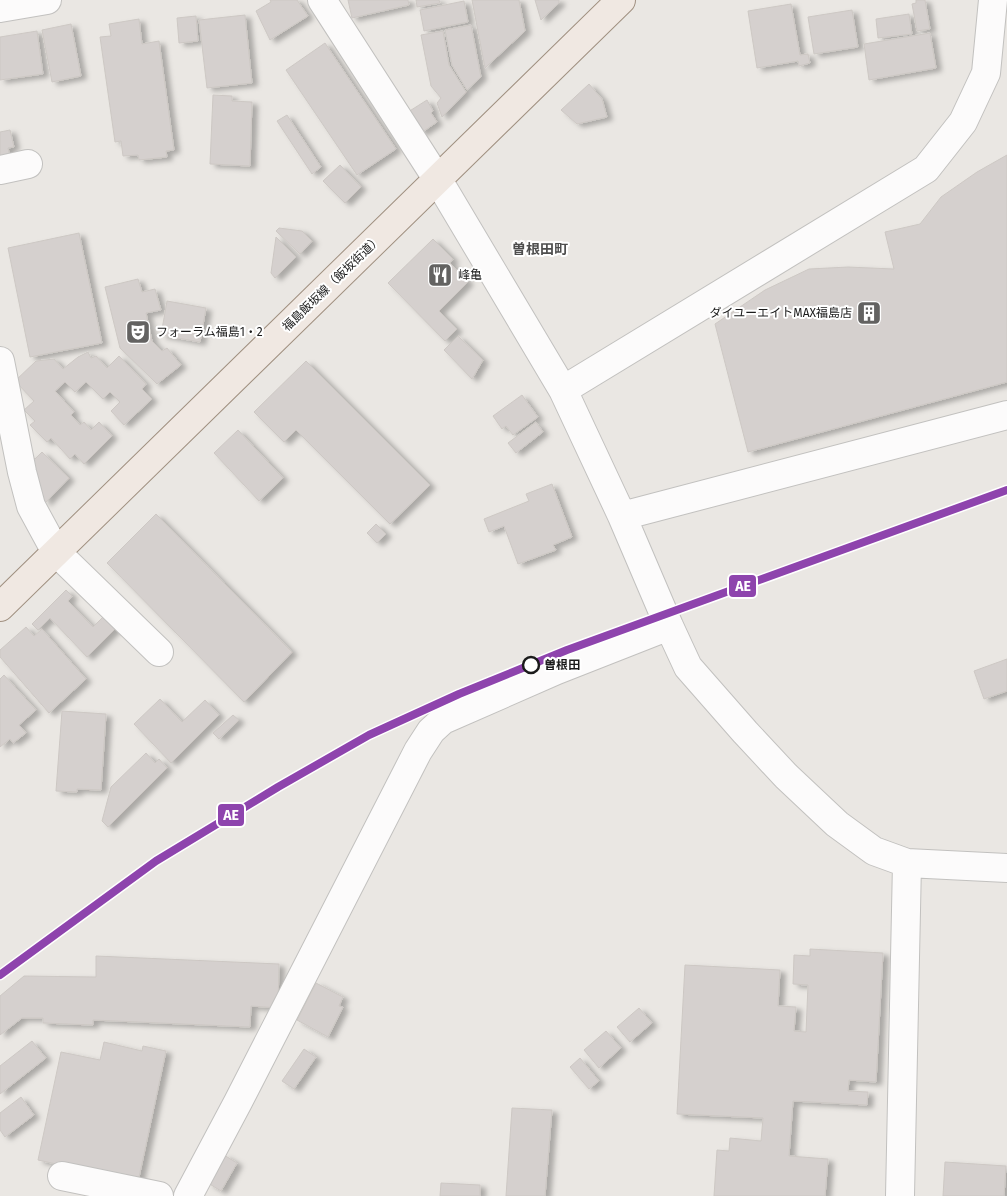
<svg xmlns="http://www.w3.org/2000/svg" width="1007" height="1196" font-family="'Fira Sans','Noto Sans JP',sans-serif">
<defs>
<filter id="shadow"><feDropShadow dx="5.5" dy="3" stdDeviation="2.5" flood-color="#0004"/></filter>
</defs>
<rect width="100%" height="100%" fill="#eae7e3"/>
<path fill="#d5d0ce" stroke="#cdc8c4" filter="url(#shadow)" d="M270 0H297L308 16 270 40 256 11 271 2Z
M348 0H408L409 5 352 18Z
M416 0H439L440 3 417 7Z
M472 0H519L525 31 485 68Z
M535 0H559V3L541 20Z
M916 0H925L930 29 917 31 912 4 916 3Z
M464 1 468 22 424 31 420 10Z
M791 4 800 55 808 54 810 63 799 66 798 61 757 68 748 11Z
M852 10 858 47 814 54 808 17Z
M909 14 912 34 878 38 876 19Z
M245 15 252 83 207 88 199 20Z
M196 16 198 41 179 43 177 18Z
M139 19 142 44 159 41 174 150 166 151 167 157 139 160 138 155 123 156 121 141 115 142 100 37 111 36 109 24Z
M71 24 81 76 52 82 42 30Z
M471 25 481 77 467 90 452 65 445 30Z
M37 31 43 74 0 80V37Z
M443 31 449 65 466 92 442 117 437 103 441 98 431 86 421 35Z
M930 33 936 68 869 80 864 44Z
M325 43 396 149 357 175 286 70Z
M589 84 602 99 607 117 577 124 561 110Z
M213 95 232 96V101L252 102 250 166 210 164Z
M427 100 433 111 431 113 437 122 421 133 408 112Z
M287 115 321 167 312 174 277 121Z
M10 130 14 147 8 148 11 161 0 163V132Z
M1007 155V382L748 452 715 324 765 290 809 269 848 267 894 269 885 232 920 224 941 197 977 172Z
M340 165 361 187 345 203 323 181Z
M279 228 302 231 312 241 300 254 276 231Z
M79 233 102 343 30 357 8 248Z
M276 237 296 257 275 278 271 273Z
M433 239 453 259 450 263 468 282 439 311 457 329 445 341 388 283Z
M138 279 142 292 155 289 161 310 146 313 152 341 162 351 167 348 181 365 157 384 120 348 105 287Z
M167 301 206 308 200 342 161 335Z
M458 336 483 360 472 379 444 350Z
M88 352 91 358 96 356 107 368 119 356 146 384 142 389 152 399 124 425 111 411 120 402 110 392 103 399 86 382 75 392 65 382 55 391 74 412 71 415 80 425 84 422 91 430 99 422 112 436 84 464 75 454 70 459 51 438 47 442 30 425 35 421 24 410 34 401 15 381 36 361 54 359 63 369 78 357Z
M306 361 430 485 390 524 296 430 284 442 254 412Z
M522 395 538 417 513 435 506 426 502 429 493 416Z
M536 422 543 432 516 453 508 443Z
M238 430 283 478 259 501 214 453Z
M42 452 69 478 45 503 30 455 35 459Z
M552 484 572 537 553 545 556 550 518 564 504 526 489 532 484 519 529 501 526 494Z
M156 514 292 652 244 702 107 563Z
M376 524 386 534 377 543 367 533Z
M66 590 72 596 68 601 93 627 105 615 117 627 87 657 50 618 38 630 32 624Z
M26 627 34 636 42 629 86 679 49 713 0 657V650Z
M1007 659V691L984 699 974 671Z
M4 675 36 710 19 725 26 733 13 743 10 739 0 747V679Z
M160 699 182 722 205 700 219 715 171 763 134 724Z
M62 711 106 714 101 790 77 789V792L56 791Z
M233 715 239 720 219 739 213 733Z
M146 753 155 763 159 759 167 768 108 827 102 821 111 787Z
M810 949 883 953 876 1082 849 1080 848 1091 868 1092 867 1105 793 1101 789 1156 828 1159 825 1196H714L717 1150 729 1151 730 1138 761 1141 763 1118 677 1114 685 965 780 970 778 1006 796 1007 794 1031 806 1032 808 985 793 984 794 955 810 956Z
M96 956 279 964 278 1008 251 1006 250 1027 93 1020V1025L43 1023V1018H22L0 1035V996L24 976 96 977Z
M316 983 343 997 339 1006 343 1007 328 1037 297 1020Z
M639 1008 652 1023 630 1042 617 1027Z
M606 1031 621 1048 599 1068 584 1050Z
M32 1041 46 1058 0 1094V1066Z
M104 1042 142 1051 143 1046 166 1051 138 1182 38 1160 61 1052 100 1060Z
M304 1049 316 1057 294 1089 282 1081Z
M580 1058 599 1081 589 1089 570 1067Z
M21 1097 34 1115 5 1137 0 1130V1113Z
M512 1108 552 1110 545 1196H506Z
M224 1155 237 1163 221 1191 208 1183Z
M945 1162 1006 1166 1004 1196H943Z
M441 1183 480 1185V1196H440Z"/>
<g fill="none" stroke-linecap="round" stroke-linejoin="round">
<defs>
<path id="minor" d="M322 0 438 180 563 390 622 516 669 626 688 667 745 732 786 776 837 824 874 851 907 863 1007 868
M0 8 47 0
M0 170 28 164
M0 361 22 472 31 506 56 552 159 652
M563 390 926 169 963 122 986 73 993 0
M622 516 1007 415
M62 1176 159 1196
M188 1196 238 1102 418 751 431 731 443 720 557 670 669 626
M900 1196 907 863"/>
<path id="major" d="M0 607 621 0"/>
</defs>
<use href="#minor" stroke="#c2c1bf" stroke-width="30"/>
<use href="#major" stroke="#a09080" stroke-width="30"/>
<use href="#minor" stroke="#fcfbfb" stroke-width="28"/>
<use href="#major" stroke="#f0e8e2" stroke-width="28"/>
<defs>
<path id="rail-1" d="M0 975 156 861 278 787 369 735 459 694 567 650 1007 490"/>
</defs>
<use href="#rail-1" stroke="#fff" stroke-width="11"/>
<use href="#rail-1" stroke="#8e44ad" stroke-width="8"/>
</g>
<defs>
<symbol id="restaurant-square" viewBox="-11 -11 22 22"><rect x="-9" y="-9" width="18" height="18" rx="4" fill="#636261" stroke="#fff"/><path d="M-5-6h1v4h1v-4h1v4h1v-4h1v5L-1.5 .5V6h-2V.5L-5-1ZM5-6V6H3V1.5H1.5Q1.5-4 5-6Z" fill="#fff"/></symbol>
<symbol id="building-square" viewBox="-11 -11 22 22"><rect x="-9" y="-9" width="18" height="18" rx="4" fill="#636261" stroke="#fff"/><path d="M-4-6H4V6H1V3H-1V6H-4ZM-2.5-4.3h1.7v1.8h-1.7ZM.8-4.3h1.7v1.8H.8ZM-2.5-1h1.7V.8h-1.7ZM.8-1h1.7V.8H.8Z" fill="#fff"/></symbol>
<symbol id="theatre-square" viewBox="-11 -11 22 22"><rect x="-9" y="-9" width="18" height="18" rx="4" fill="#636261" stroke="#fff"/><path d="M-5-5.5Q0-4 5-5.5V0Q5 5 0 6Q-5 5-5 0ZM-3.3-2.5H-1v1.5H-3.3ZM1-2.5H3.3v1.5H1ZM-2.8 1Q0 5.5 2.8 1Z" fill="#fff"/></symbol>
</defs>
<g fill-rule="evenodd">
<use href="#restaurant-square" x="426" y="261" width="28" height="28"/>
<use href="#building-square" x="855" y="299" width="28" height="28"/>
<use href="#theatre-square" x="124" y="318" width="28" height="28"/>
</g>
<circle fill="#fff" stroke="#1b1b1b" stroke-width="2.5" cx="531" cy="665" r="8"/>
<g text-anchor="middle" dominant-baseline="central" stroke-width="4" stroke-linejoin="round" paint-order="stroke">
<g font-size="12" fill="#1b1b1b" stroke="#fff" text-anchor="start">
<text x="458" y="275">峰亀</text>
<text x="852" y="313" text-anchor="end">ダイユーエイトMAX福島店</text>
<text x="156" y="332">フォーラム福島1・2</text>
</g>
<g font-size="12" fill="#1b1b1b" stroke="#fff">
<text transform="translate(332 283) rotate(-44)">福島飯坂線（飯坂街道）</text>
</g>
<g font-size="12" font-weight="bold" fill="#1b1b1b" stroke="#fff" text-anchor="start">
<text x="544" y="665">曽根田</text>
</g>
<g font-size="14" font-weight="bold" fill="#4e4e4e" stroke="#fff">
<text x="540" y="249">曽根田町</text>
</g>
</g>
<g stroke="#fff" stroke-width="2">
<rect x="728" y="574" width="29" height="24" rx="5" fill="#8e44ad"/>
<rect x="217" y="803" width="28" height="24" rx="5" fill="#8e44ad"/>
</g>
<g font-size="14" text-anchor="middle" font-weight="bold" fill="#fff">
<text x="743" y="591">AE</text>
<text x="231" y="820">AE</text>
</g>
</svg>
